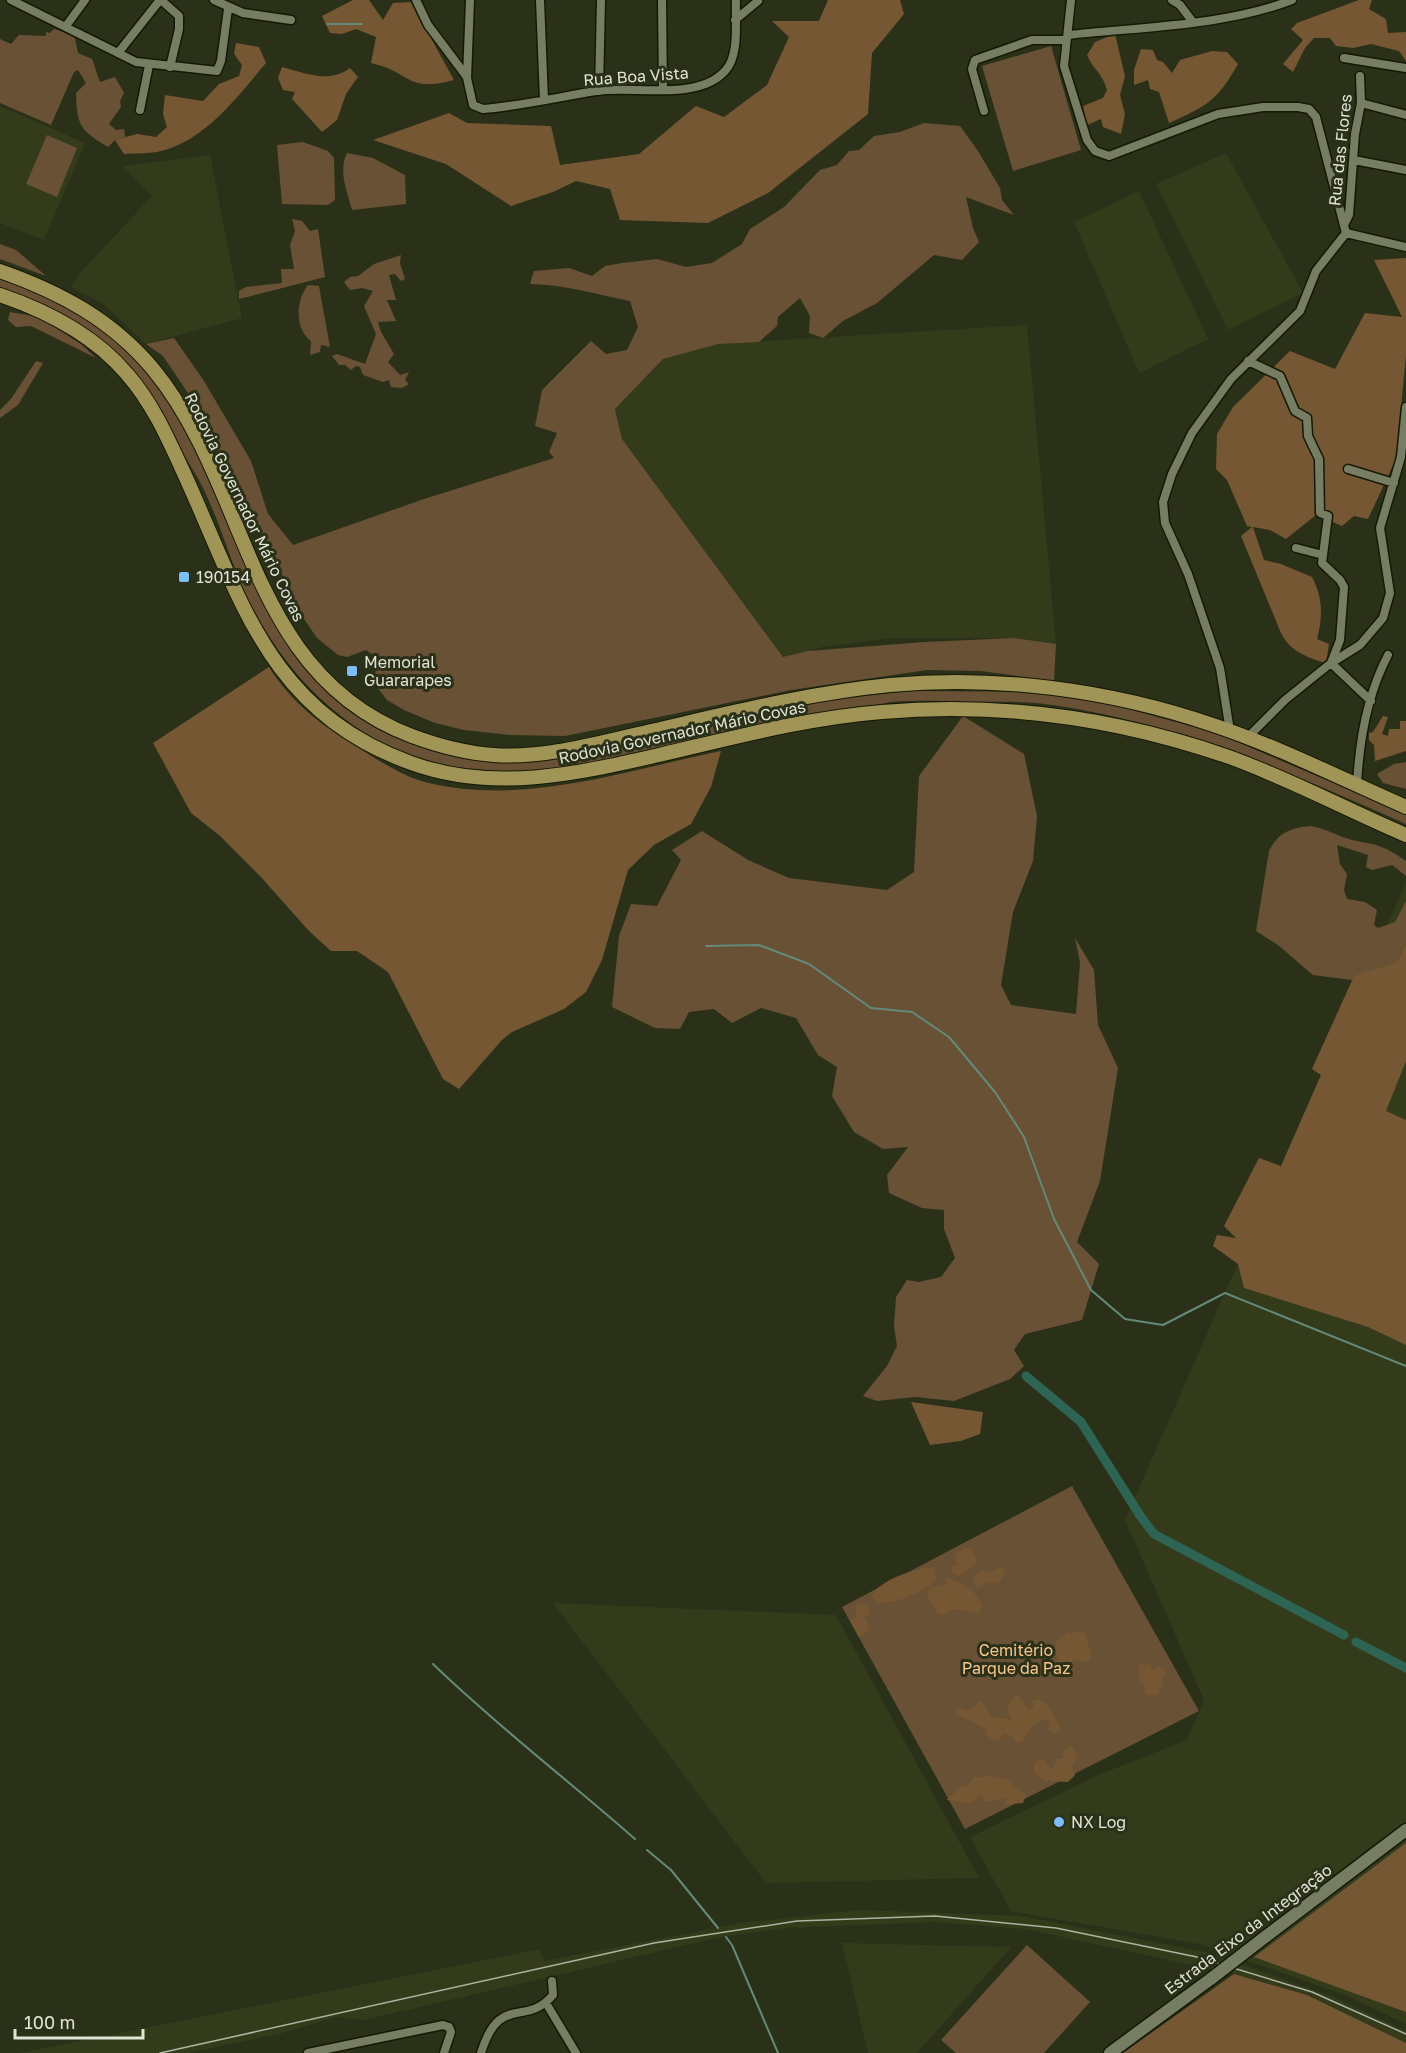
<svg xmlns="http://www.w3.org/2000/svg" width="1406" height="2053" font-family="'Golos Text',sans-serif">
<rect width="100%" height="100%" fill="#2b3119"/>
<path fill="#333b1b" d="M0 106 85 143 44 240 0 223Z
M1226 153 1303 293 1228 330 1156 184Z
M210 155 242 318 146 344 102 303 71 287 80 273 152 196 123 166Z
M1139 191 1208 339 1139 373 1074 222Z
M1027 325 1056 644 1014 638H893L822 647 784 658 622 439 615 409 663 359 718 344Z
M1406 882V2024L1345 1995 1199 1944 1011 1911 970 1837 1098 1775 1187 1740 1204 1700 1125 1520Z
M553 1603 836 1615 979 1878 766 1883Z
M859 1910 1022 1916 1210 1953 1336 1998 1406 2031V2043L1307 1995 1234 1974 1025 1929 935 1922 785 1928 716 1938 364 2020 336 2017 282 2033 189 2053H20L540 1949 544 1961 741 1923Z
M842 1943 1011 1947 917 2053H868Z"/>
<path fill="#695136" d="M54 29 74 34 78 53 92 59 100 82 115 77 124 93 120 101 121 107 109 124 116 130 124 129 125 137 115 140 108 147C80 130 77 126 76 93L86 83 78 70 74 72 51 125 0 103V39L11 44 19 35 46 36V32L50 33Z
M1051 46 1081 150 1013 171 982 66Z
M924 123 960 126 978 151 1000 188 1002 200 1014 215 966 197 973 228 979 242 962 260 934 255 877 303 843 321 823 338 809 333 810 316 800 298 778 317 777 326 759 342 718 344 663 359 615 409 622 439 783 657 808 651 925 642 1014 638 1056 644 1054 681 981 671 927 670 791 690 565 736 510 735 464 730 435 723 404 710 387 700 374 683 377 658 366 650 347 657 338 655 317 638 302 616 270 550 216 452 202 414 163 356 146 344 174 338 204 381 251 461 268 514 293 545 424 499 554 458 549 452 557 433 535 426 542 390 591 341 606 354 627 350 638 327 630 301C594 294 567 285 530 284L534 271 569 268 592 276 605 266 622 263 657 259 686 267 712 263 742 244 750 229 784 207 820 170 837 165 849 151 859 150 874 136 900 132Z
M47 135 77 148 57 197 26 184Z
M303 142 328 151 334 158 335 200 328 205 282 204 277 145Z
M347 153 373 158 405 175 406 204 352 210C347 191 338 171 347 153Z
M292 219 302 221 310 231 318 229 325 277 239 299V291L246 287 282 283 281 269H294L290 245 295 231Z
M0 244 16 250 46 276 0 259Z
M401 255 400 263 405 279 401 281 395 274 389 275 396 300H387L396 321 378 322 381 332 394 354 388 362 400 375 409 372 405 380 409 384 402 388 391 387 389 380 383 382 363 375 360 367 356 366 351 370 345 365H339L332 356 337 354 365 364 376 334 364 306 373 291 362 288 350 290 344 282 350 277 358 276 374 264Z
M0 275 56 298 126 346 167 394 301 656 412 741 558 754 608 748 762 712 839 699 908 691 1040 692 1095 700 1216 733 1406 814V824C1289 772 1173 721 1045 704 1020 701 993 702 968 702 942 701 917 700 891 702 805 719 720 738 634 755 595 762 555 773 515 774 396 777 301 705 249 601 228 559 218 510 193 470 180 447 163 426 148 404 134 384 120 355 101 340 71 316 35 298 0 287Z
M308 285 319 286 330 347 321 345 320 352 310 355 311 341C294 328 296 300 308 285Z
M10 312 39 317 81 344 96 358 31 326 16 327 8 320Z
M36 361 43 363 18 405 0 418V410L11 399Z
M963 716 1024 754 1037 816 1033 861 1013 912 1001 985 1011 1005 1076 1014 1080 962 1075 938 1094 970 1098 1025 1118 1068 1100 1181 1077 1242 1099 1264 1082 1320 1025 1334 1014 1350 1024 1366 1010 1379 954 1401 915 1397 877 1401 863 1396 887 1366 897 1346 894 1326 896 1297 907 1280 919 1282 941 1277 955 1258 944 1229V1210L922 1208 889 1193 887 1175 908 1147 883 1149 854 1132 832 1096 837 1067 818 1055 796 1018 761 1008 732 1023 714 1009 689 1012 680 1029 655 1028 612 1007 619 936 631 904 657 906 681 860 672 850 702 831 748 860 789 878 887 890 914 872 919 776Z
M1406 762V789L1383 783 1377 774 1394 764Z
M1310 826C1325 828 1337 836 1352 840 1378 845 1383 845 1406 861V876L1392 865 1372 870 1366 867 1368 855 1337 845 1340 864 1347 874 1344 890 1347 899 1365 902 1377 910 1374 925 1378 928 1395 922 1406 901V943L1397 962 1352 980 1313 975 1278 945 1256 931 1269 851C1278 833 1290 828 1310 826Z
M1072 1486 1199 1711 965 1829 842 1607Z
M1027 1945 1090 2002 1044 2053H956L941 2040Z"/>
<path fill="#765733" d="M353 0H369L383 20 393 3 411 2 454 80C405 93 412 72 371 63L376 37 356 29 342 34 330 33 322 16Z
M828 0H900L904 14 872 53 868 114 768 193 708 223 620 220 610 189 576 181 553 192 511 206 446 164 373 140 449 113 467 123 551 126 560 165 639 154 696 106 724 117 767 85 789 37 772 21H819Z
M1359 0H1372L1369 9 1386 19 1388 33 1406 32V61L1399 51 1371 44 1353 48 1336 46 1330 38H1314L1305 48 1293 72 1283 64 1303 40 1291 29 1297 23Z
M1115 34 1125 76 1120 95 1125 114 1121 134 1103 127 1101 119 1087 125 1083 106 1103 98 1107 90C1102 72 1094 71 1087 55L1095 42Z
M236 43 259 47 266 63C238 96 206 140 161 151 150 154 136 153 124 154L115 140 137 134 156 137 167 127 163 114 165 95 203 101 219 84 239 76 242 65 234 54Z
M1141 49 1153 50 1157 60 1163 62 1172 73 1180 60 1212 51 1227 52 1238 64C1217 101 1207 106 1169 123L1159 92 1150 89 1148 80 1134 85V70Z
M282 67C305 73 329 84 350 68L358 77 346 94 337 120 322 132 292 99 295 92 283 90 278 78Z
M1406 258V355L1396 459 1368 519 1354 516 1342 526 1316 515 1286 539 1270 530 1253 527 1264 560 1281 564 1312 577C1323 598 1323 616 1317 639L1329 644 1326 663C1307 658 1289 650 1281 633L1241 536 1252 527 1247 526 1227 480 1216 469 1217 434 1233 407 1290 351 1335 369 1365 313 1402 317 1374 260Z
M269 667C290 701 321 725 355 746 378 760 406 779 433 784 527 805 628 770 721 751L711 787 691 824 654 845 628 870 602 960 586 992 564 1009 512 1032 502 1040 459 1089 443 1079 388 972 357 951H331L309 931 260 876 219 835 191 813 153 743Z
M1383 716 1388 717 1382 734 1388 736 1389 729H1400V721H1406V751L1375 761 1374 745 1369 740V733L1373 732Z
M1406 943V1061L1386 1111 1406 1120V1345L1368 1327 1244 1288 1238 1264 1213 1246 1217 1235 1236 1238 1224 1226 1259 1158 1281 1166 1321 1075 1312 1069 1354 976 1397 962Z
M911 1402 983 1412 980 1434 961 1441 930 1445Z
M964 1548 972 1549 978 1562 959 1576 952 1572 951 1567 957 1565 955 1555Z
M1002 1566 1005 1572 998 1584 988 1582 977 1589 972 1578 984 1570 989 1573Z
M935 1567 936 1581C921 1593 898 1603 878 1603L871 1596C881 1579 916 1568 935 1567Z
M946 1577C963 1584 975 1588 982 1606L979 1614 954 1609 946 1615 938 1614 927 1598 929 1588 946 1584Z
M857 1603 867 1605 870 1610 868 1615 863 1617 867 1619 869 1631 859 1637 850 1621 858 1616 855 1611Z
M1068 1632 1071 1636 1073 1632H1084L1092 1655 1088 1662 1075 1660 1062 1677 1058 1678 1053 1671V1662L1058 1659C1053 1645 1055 1639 1068 1632Z
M1150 1664 1153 1671 1159 1666 1166 1674 1161 1679 1163 1686 1157 1695 1145 1694 1144 1684 1138 1679 1140 1675 1138 1665Z
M1018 1695 1029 1710 1034 1706 1032 1701 1038 1699 1046 1703 1062 1729 1054 1733 1047 1728 1050 1725 1046 1719 1032 1725 1023 1741 1016 1743 1012 1737 1004 1733 1000 1739 993 1740 986 1735 985 1728 955 1713 957 1709H965L968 1712 981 1700 992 1717 1012 1720 1007 1710 1011 1700Z
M1071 1746 1077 1755 1072 1767 1075 1775 1068 1782 1044 1781 1034 1772V1764L1042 1758 1052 1770 1057 1759 1064 1758 1062 1752Z
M993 1776 1013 1781V1785L1026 1794 1023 1803 1005 1805V1798L985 1802 981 1795 971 1803 946 1800 962 1786 966 1787 975 1777Z
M1406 1843V2012L1254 1957Z
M1234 1974 1307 1995 1406 2043V2053H1123Z"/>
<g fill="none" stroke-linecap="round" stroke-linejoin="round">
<path stroke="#638a7a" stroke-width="2" d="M327 24H362
M706 946 759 945 809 964 871 1008 912 1012 949 1037 995 1092 1024 1137 1054 1219 1091 1290 1125 1319 1163 1325 1225 1293 1406 1366
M433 1664C497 1726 568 1780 635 1839
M647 1850 671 1870 718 1928
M726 1937 732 1945 778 2053"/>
<path stroke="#2d6453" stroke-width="9" d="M1026 1376 1081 1422 1141 1517 1154 1534 1344 1635
M1356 1642 1406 1668"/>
<defs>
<path id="minor" d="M11 0 136 62 217 71 221 61 228 9
M161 0 179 16V29L170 67
M214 0 243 13 291 20
M416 0 428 25 467 77
M470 0 467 78 473 105 483 109C521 106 559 97 596 91 633 85 697 102 725 71 740 56 735 20 736 0
M540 0 544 100
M662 0 663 90
M1071 0 1064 66 1087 140 1095 151 1109 156 1218 114 1263 107H1298L1309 109 1316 117 1346 233 1316 271 1300 311 1231 379 1192 433 1172 474 1163 502 1165 523 1188 574 1220 668 1230 731
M1172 0 1180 5 1192 21
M735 20 758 1
M66 26 85 0
M1068 35C1140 27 1225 26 1292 0
M118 53 160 0
M1344 58 1406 68
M599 91 601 0
M1361 103 1406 115
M140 110 149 65
M984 111 972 69 975 60 1032 40H1066
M1354 160 1406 170
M1344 225 1349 215 1355 134 1361 103 1360 76
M1346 233 1406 247
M1248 361 1280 376 1295 411 1307 418 1308 436 1319 459 1320 513 1328 516 1322 563 1340 580 1344 587 1340 640 1331 663 1371 701
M1348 469 1394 483
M1296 548 1323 555
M1247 738 1285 700 1331 663 1360 645 1383 618 1390 593 1380 528 1401 457 1406 407
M1357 786C1359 742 1367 695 1388 655
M546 2003 576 2053
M308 2053 443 2025 449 2027 451 2032 444 2053
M481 2053C500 1992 525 2028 553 1995L552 1981"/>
<path id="secondary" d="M1265 1937 1406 1830
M1110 2053 1212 1978"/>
<path id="trunk" d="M0 271C60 292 112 320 153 369 252 489 245 673 412 736 439 746 466 753 494 755 542 759 604 742 651 731 730 713 809 693 890 685 997 675 1111 690 1213 725 1279 747 1342 779 1406 807
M0 295C47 311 95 336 127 374 151 401 167 436 182 469 240 594 265 710 411 763 493 793 576 774 659 755 732 738 806 718 882 712 1000 702 1117 718 1229 757 1290 779 1347 810 1406 835"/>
</defs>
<use href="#minor" stroke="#141903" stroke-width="11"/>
<use href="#secondary" stroke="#141903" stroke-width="15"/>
<use href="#trunk" stroke="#141903" stroke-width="16"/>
<use href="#minor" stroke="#767d62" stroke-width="8"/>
<use href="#secondary" stroke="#767d62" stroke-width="12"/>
<use href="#trunk" stroke="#a19457" stroke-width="14"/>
<path stroke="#afb4a2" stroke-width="1.5" d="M160 2053 654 1943 797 1921 935 1916 1056 1928 1197 1957 1312 1992 1406 2034"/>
<defs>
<path id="secondary-bridge" d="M1212 1978 1265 1937"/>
</defs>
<use href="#secondary-bridge" stroke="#141903" stroke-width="15" stroke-linecap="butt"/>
<use href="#secondary-bridge" stroke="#767d62" stroke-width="12"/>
</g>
<g fill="#7cbef9" stroke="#2b3119" stroke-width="2">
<rect x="178" y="571" width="12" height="12" rx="3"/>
<rect x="346" y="665" width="12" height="12" rx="3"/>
<circle cx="1059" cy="1822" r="6"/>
</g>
<g text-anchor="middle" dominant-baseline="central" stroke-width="6" stroke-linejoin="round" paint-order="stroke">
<g font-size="16" fill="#e0e4d5" stroke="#2b3119">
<text transform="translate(636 76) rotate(-4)">Rua Boa Vista</text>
<text transform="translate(1340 150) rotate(-84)">Rua das Flores</text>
<text transform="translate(245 507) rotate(64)">Rodovia Governador Mário Covas</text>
<text transform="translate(682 732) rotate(-12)">Rodovia Governador Mário Covas</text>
<text transform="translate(1248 1929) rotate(-37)">Estrada Eixo da Integração</text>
</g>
<g font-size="16" fill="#e0e4d5" stroke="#2b3119" text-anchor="start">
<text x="196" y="577">190154</text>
<text x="364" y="662">Memorial<tspan x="364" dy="18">Guararapes</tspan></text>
<text x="1071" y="1822">NX Log</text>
</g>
<g font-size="16" fill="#f9c68b" stroke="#2b3119">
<text x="1016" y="1650">Cemitério<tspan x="1016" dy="18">Parque da Paz</tspan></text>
</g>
</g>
<path d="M15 2029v9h128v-9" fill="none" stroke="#e0e4d5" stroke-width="3"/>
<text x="24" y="2029" font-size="18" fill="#e0e4d5" stroke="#2b3119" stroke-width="4.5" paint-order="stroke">100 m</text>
</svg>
